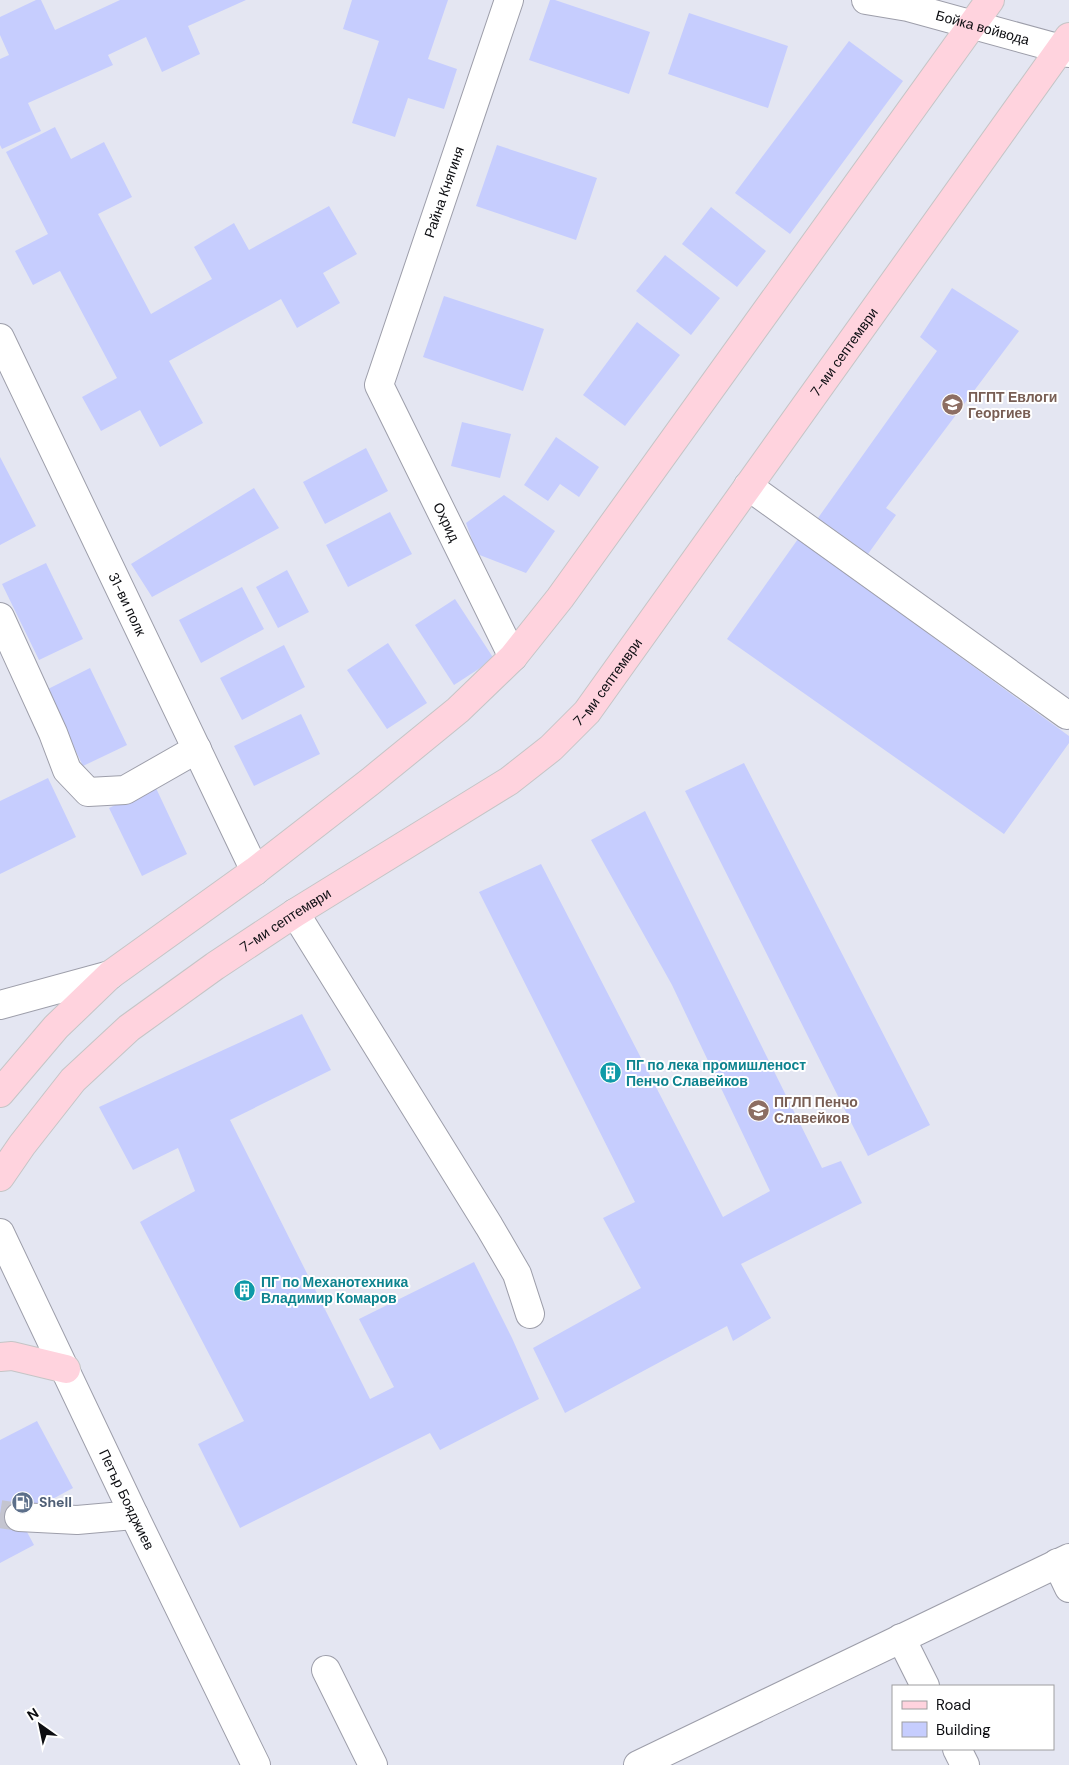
<svg xmlns="http://www.w3.org/2000/svg" width="1069" height="1765" font-family="'DM Sans',sans-serif">
<rect width="100%" height="100%" fill="#e4e6f2"/>
<path fill="#c6cdfe" d="M36 0H41L55 30 120 0H246L188 26 200 54 162 72 146 37 108 55 113 65 28 103 41 131 2 149 0 145V59L9 55 0 35V17Z
M352 0H448L428 59 457 69 444 109 408 98 395 137 352 123 379 41 343 29Z
M550 0H555L650 32 629 94 529 60Z
M689 13 788 46 768 108 668 74Z
M849 41 903 81 790 234 735 193Z
M55 127 71 159 104 142 132 197 98 214 151 314 212 279 194 247 234 223 249 250 329 206 357 254 323 273 340 303 297 328 281 299 169 361 203 423 160 447 140 410 101 431 82 397 117 378 60 271 33 285 15 251 48 234 6 152Z
M497 145 597 178 576 240 476 206Z
M711 207 766 251 737 287 682 244Z
M665 255 720 298 691 335 636 291Z
M952 288 1019 331 886 508 896 515 868 554 818 518 937 351 920 337Z
M444 296 544 329 523 391 423 357Z
M637 322 680 355 625 426 583 395Z
M462 422 511 434 500 478 451 466Z
M556 437 599 467 579 497 560 484 548 501 524 485Z
M366 448 388 491 325 524 303 482Z
M0 457 36 526 0 545Z
M254 488 279 528 152 597 131 564Z
M504 495 555 531 526 573 477 554 466 523Z
M390 512 412 554 348 587 326 545Z
M798 539 1069 736V743L1004 834 727 639Z
M46 563 83 639 39 660 2 584Z
M287 570 309 612 278 628 256 587Z
M242 587 264 629 201 663 179 620Z
M455 599 494 659 454 685 415 625Z
M388 643 427 703 387 729 347 670Z
M284 645 305 687 242 720 220 678Z
M90 668 127 745 83 766 46 690Z
M301 714 320 754 254 786 234 746Z
M744 763 930 1125 868 1156 685 791Z
M48 778 76 837 0 874V801Z
M155 786 187 854 142 876 109 808Z
M645 811 822 1168 841 1161 862 1203 741 1264 771 1318 733 1341 727 1326 565 1413 533 1348 641 1288 603 1218 635 1202 479 892 541 864 723 1217 770 1191 672 985 591 840Z
M302 1014 331 1070 230 1120 370 1399 394 1387 359 1319 474 1262 512 1338 539 1399 440 1450 430 1433 240 1528 198 1444 244 1421 140 1222 195 1191 178 1148 133 1170 99 1107Z
M37 1421 73 1488 19 1517 34 1545 0 1563V1440Z"/>
<g fill="none" stroke-linecap="round" stroke-linejoin="round">
<path stroke="#c4c5d0" stroke-width="28" stroke-dasharray="28 14" stroke-linecap="butt" d="M0 1514 19 1517"/>
<defs>
<g id="minor">
<path id="s1" d="M509 0 379 385 513 657"/>
<path id="s2" d="M866 0 908 7 1061 49 1069 53"/>
<path id="s3" d="M0 338 255 871"/>
<path d="M748 486 1067 715"/>
<path d="M0 617 53 733 67 770 88 792 125 790 197 749"/>
<path d="M295 913 489 1226 517 1274 530 1314"/>
<path d="M0 1005 110 975"/>
<path id="s4" d="M0 1233 134 1515 256 1765"/>
<path d="M19 1517 77 1520 134 1515"/>
<path d="M1057 1563 1069 1588"/>
<path d="M901 1638 925 1686"/>
<path d="M326 1670 373 1765"/>
<path d="M957 1749 965 1765"/>
<path d="M638 1765 1069 1558"/>
</g>
<g id="major">
<path d="M0 1093 56 1027 110 975 255 871 371 781 458 710 513 657 560 598 990 0"/>
<path id="s5" d="M0 1177 22 1145 73 1080 129 1028 215 966 295 913 509 781 551 748 587 712 1069 37"/>
<path d="M0 1357 12 1356 66 1369"/>
</g>
</defs>
<use href="#minor" stroke="#9d9eaa" stroke-width="30"/>
<use href="#major" stroke="#c5c5c6" stroke-width="30"/>
<use href="#minor" stroke="#fff" stroke-width="28"/>
<use href="#major" stroke="#ffd3de" stroke-width="28"/>
</g>
<defs>
<symbol id="school-disc" viewBox="-11 -11 22 22"><circle r="9.5" fill="#8d6e63" stroke="#fff"/><path d="M0-5L7-2L0 1L-7-2ZM-4 1L0 2.5L4 1V4Q0 6-4 4Z" fill="#fff"/></symbol>
<symbol id="building-disc" viewBox="-11 -11 22 22"><circle r="9.5" fill="#0f9aa8" stroke="#fff"/><path d="M-4-6H4V6H1V3H-1V6H-4ZM-2.5-4.3h1.7v1.8h-1.7ZM.8-4.3h1.7v1.8H.8ZM-2.5-1h1.7V.8h-1.7ZM.8-1h1.7V.8H.8Z" fill="#fff"/></symbol>
<symbol id="fuel-disc" viewBox="-11 -11 22 22"><circle r="9.5" fill="#5c6f8a" stroke="#fff"/><path d="M-5.5-6h7V0h2V4h1.3V-2.5L3-4.5l.8-.8L6-3V5H2.5V1h-1V6h-7ZM-4.2-4.7v3.2H.2V-4.7Z" fill="#fff"/></symbol>
</defs>
<g fill-rule="evenodd">
<use href="#school-disc" x="940" y="392" width="25" height="25"/>
<use href="#building-disc" x="598" y="1060" width="25" height="25"/>
<use href="#school-disc" x="746" y="1098" width="25" height="25"/>
<use href="#building-disc" x="232" y="1278" width="25" height="25"/>
<use href="#fuel-disc" x="10" y="1490" width="25" height="25"/>
</g>
<g text-anchor="middle" dominant-baseline="central" stroke-width="4" stroke-linejoin="round" paint-order="stroke">
<g font-size="14" fill="#0c0d11" stroke="#fff">
<text stroke="none"><textPath href="#s2" startOffset="120">Бойка войвода</textPath></text>
<text transform="translate(444 192) rotate(-71)">Райна Княгиня</text>
<text stroke="none"><textPath href="#s5" startOffset="1198">7-ми септември</textPath></text>
<text stroke="none"><textPath href="#s1" startOffset="559">Охрид</textPath></text>
<text stroke="none"><textPath href="#s3" startOffset="295">31-ви полк</textPath></text>
<text stroke="none"><textPath href="#s5" startOffset="792">7-ми септември</textPath></text>
<text stroke="none"><textPath href="#s5" startOffset="388">7-ми септември</textPath></text>
<text stroke="none"><textPath href="#s4" startOffset="295">Петър Бояджиев</textPath></text>
</g>
<g font-size="14" font-weight="bold" fill="#785e54" stroke="#fff" text-anchor="start">
<text x="968" y="397">ПГПТ Евлоги<tspan x="968" dy="16">Георгиев</tspan></text>
<text x="774" y="1102">ПГЛП Пенчо<tspan x="774" dy="16">Славейков</tspan></text>
</g>
<g font-size="14" font-weight="bold" fill="#0d838f" stroke="#fff" text-anchor="start">
<text x="626" y="1065">ПГ по лека промишленост<tspan x="626" dy="16">Пенчо Славейков</tspan></text>
<text x="261" y="1282">ПГ по Механотехника<tspan x="261" dy="16">Владимир Комаров</tspan></text>
</g>
<g font-size="14" font-weight="bold" fill="#4e5e75" stroke="#fff" text-anchor="start">
<text x="39" y="1502">Shell</text>
</g>
</g>
<rect x="892" y="1685" width="162" height="65" fill="#ffffff" stroke="#9e9ea0"/>
<rect x="902" y="1701" width="25" height="8" fill="#ffd3de" stroke="#9e9ea0"/>
<text x="936" y="1710" font-size="15" fill="#0c0d11">Road</text>
<rect x="902" y="1722" width="25" height="15" fill="#c6cdfe" stroke="#9e9ea0"/>
<text x="936" y="1735" font-size="15" fill="#0c0d11">Building</text>
<g transform="translate(40 1725) rotate(327)" stroke="#ffffff" stroke-width="4" paint-order="stroke">
<path d="M0-4L9 19L0 12L-9 19Z" fill="#0c0d11"/>
<text y="-8" font-size="14" font-weight="bold" text-anchor="middle" fill="#0c0d11">N</text>
</g>
</svg>
